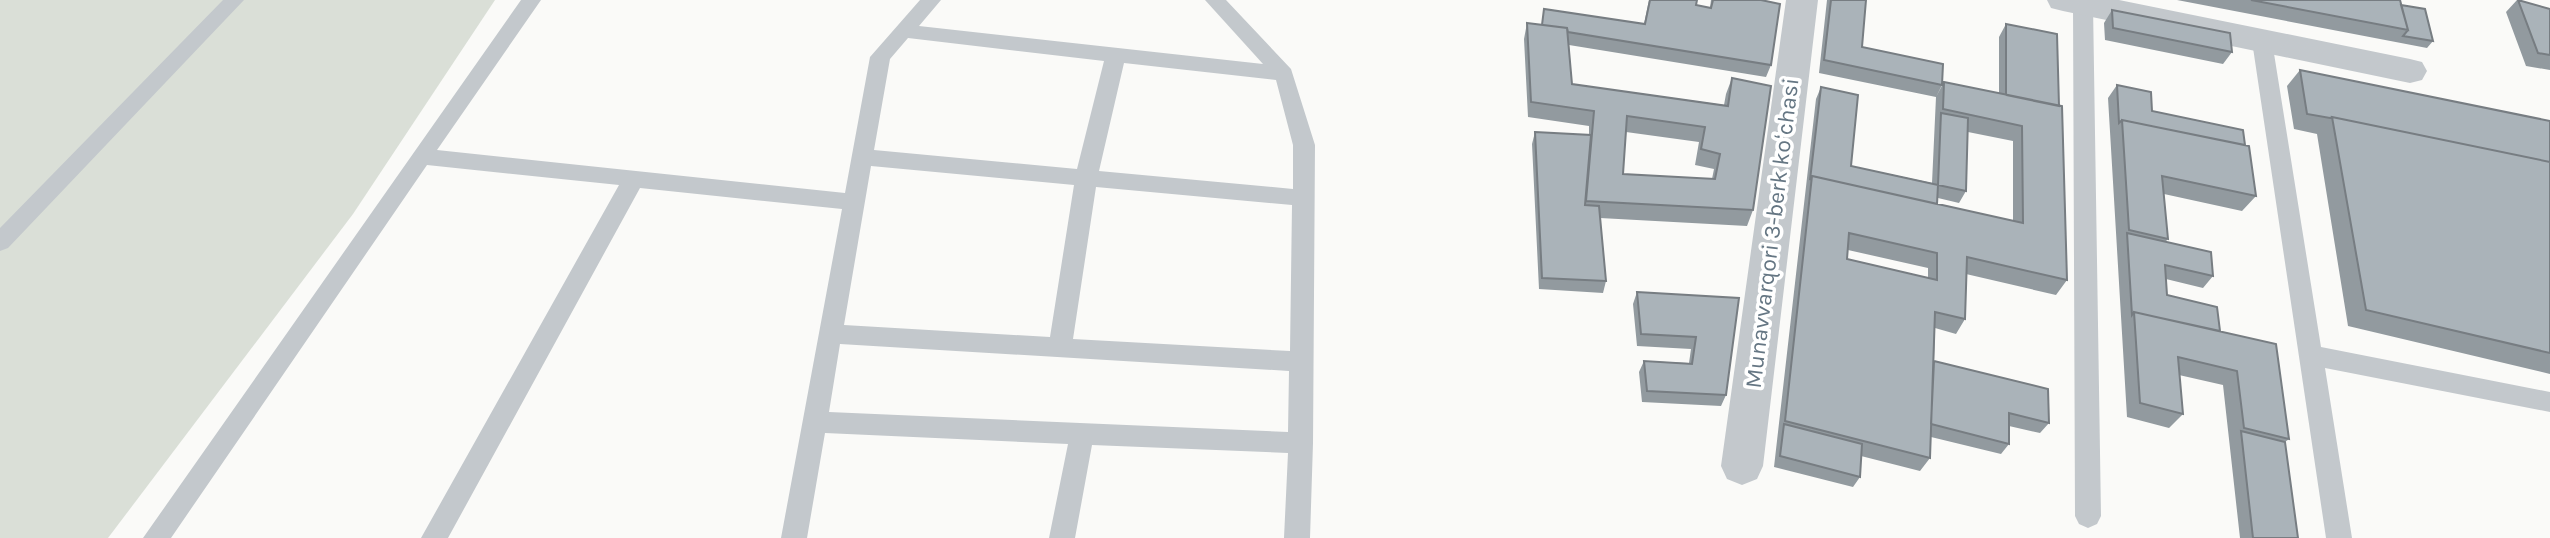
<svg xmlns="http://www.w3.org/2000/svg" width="2550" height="538" font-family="Karla,sans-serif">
<rect width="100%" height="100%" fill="#fafaf8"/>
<path fill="#dadfd7" d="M0 0H495L353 214 108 538H0Z"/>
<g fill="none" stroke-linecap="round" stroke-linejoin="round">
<path fill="#c3c8cc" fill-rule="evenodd" d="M223 0H244L8 248 0 251V228Z
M521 0H541L437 150 845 193 870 57 920 0H941L919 26 1263 64 1205 0H1226L1291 69 1315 145 1313 443 1310 538H1284L1288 453 1092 445 1075 538H1049L1068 444 825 433 807 538H781L842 209 640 188 448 538H421L619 185 427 165 171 538H143ZM908 38 1104 61 1077 169 874 150 890 59ZM1124 63 1276 80 1293 145V189L1099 171ZM871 166 1074 185 1050 337 844 325ZM1096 187 1292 205 1290 351 1073 339ZM840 344 1289 371 1288 432 829 412Z
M2077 0H2090L2093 5 2101 516 2097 524 2088 528 2079 524 2075 516 2073 5Z
M2262 34 2269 36 2272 41 2321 347 2550 392V412L2325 368 2352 538H2326L2252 41 2255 36Z"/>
<path fill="#c3c8cc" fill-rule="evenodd" d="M1786 0H1818L1763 466 1757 479 1742 485 1727 479 1721 466Z
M2047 0H2119L2410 59 2422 62 2427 71 2422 80 2410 83 2063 11 2051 8Z"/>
</g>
<path fill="#929a9f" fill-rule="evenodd" d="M1649 0H1697L1696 5 1710 8 1711 0H1761L1771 65 1766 77 1569 45 1572 84 1724 105 1726 94 1732 78 1753 210 1747 226 1600 218 1606 281 1603 293 1539 289 1532 144 1535 132 1589 135V126L1528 117 1524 39 1527 23 1541 25 1644 24ZM1626 132 1699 142 1695 165 1714 169 1712 179 1623 174Z
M1827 0H1866L1862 47 1942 85 1936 97 1819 73Z
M2177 0H2400L2401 5 2433 41 2427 48Z
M2517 0 2550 9V70L2526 66 2506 12Z
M2112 10 2232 52 2223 64 2105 40 2104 23Z
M2006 24 2059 106 2067 280 2056 295 1966 274 1965 319 1956 334 1935 328 1934 361 2049 423 2040 433 2009 426V444L2001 454 1931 437 1930 458 1920 471 1861 456 1860 477 1853 487 1774 467 1816 99 1821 87 1851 166 1932 183 1936 97 1944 82 1999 93V37ZM1968 132 2013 141V221L1937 204 1938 198 1959 203 1966 191ZM1848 250 1928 268V278L1847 259Z
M2300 70 2550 121V374L2348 326 2317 134 2294 129 2287 86Z
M2117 85 2152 111 2245 145 2256 196 2242 211 2164 194 2168 239 2165 242 2213 276 2203 288 2166 279 2167 295 2220 331 2289 439 2285 442 2298 538H2240L2223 385 2179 375 2183 414 2169 428 2127 417 2108 98Z
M1637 292 1739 298 1726 395 1721 406 1642 402 1639 372 1644 361 1689 363 1691 349 1637 346 1633 304Z"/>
<path fill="#aab3b9" stroke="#777d82" stroke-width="2" fill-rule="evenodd" d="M1650 0H1697L1696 5 1711 8 1713 0H1761L1780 4 1771 65 1568 32 1567 28 1542 25 1544 9 1645 24Z
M1831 0H1866L1862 47 1943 64 1942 85 1824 60Z
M2251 0H2400L2408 30Z
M2518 0 2550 9V55L2538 53Z
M2401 5 2425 9 2433 41 2403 36 2408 30Z
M2112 10 2230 33 2232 52 2113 28Z
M1527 23 1567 28 1572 84 1728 106 1732 78 1771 86 1753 210 1586 201 1594 111 1531 102ZM1627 116 1705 127 1701 149 1720 154 1715 179 1623 174Z
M2006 24 2057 34 2059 106 2006 95Z
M2300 70 2550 121V162L2332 117 2330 118 2307 114Z
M1944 82 2062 106 2067 280 1967 257 1965 319 1935 312 1930 458 1785 421 1812 176 2023 223 2022 126 1943 109ZM1849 233 1937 253V280L1847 259Z
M2117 85 2151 92 2152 111 2243 130 2245 145 2122 120 2119 123Z
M1821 87 1858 95 1851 166 1938 185 1941 113 1968 118 1966 191 1938 185 1937 204 1812 176 1810 180Z
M2332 117 2550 162V353L2366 310Z
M2122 120 2249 146 2256 196 2162 176 2168 239 2129 230Z
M1535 132 1591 135 1585 205 1599 206 1606 281 1542 278Z
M2127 233 2211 252 2213 276 2165 265 2167 295 2217 307 2220 331 2134 312 2132 315Z
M1637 292 1739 298 1726 395 1647 391 1644 361 1692 364 1696 337 1641 334Z
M2134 312 2276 344 2289 439 2244 428 2237 371 2178 357 2183 414 2140 403Z
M1934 361 2048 389 2049 423 2009 413V444L1931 424Z
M1784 424 1862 444 1860 477 1780 456Z
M2241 431 2285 442 2298 538H2253Z"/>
<g text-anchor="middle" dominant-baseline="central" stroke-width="7" stroke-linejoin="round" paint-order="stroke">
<g font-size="23" fill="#657683" stroke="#fff">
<text transform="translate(1772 233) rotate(-83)">Munavvarqori 3-berk koʻchasi</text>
</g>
</g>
</svg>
